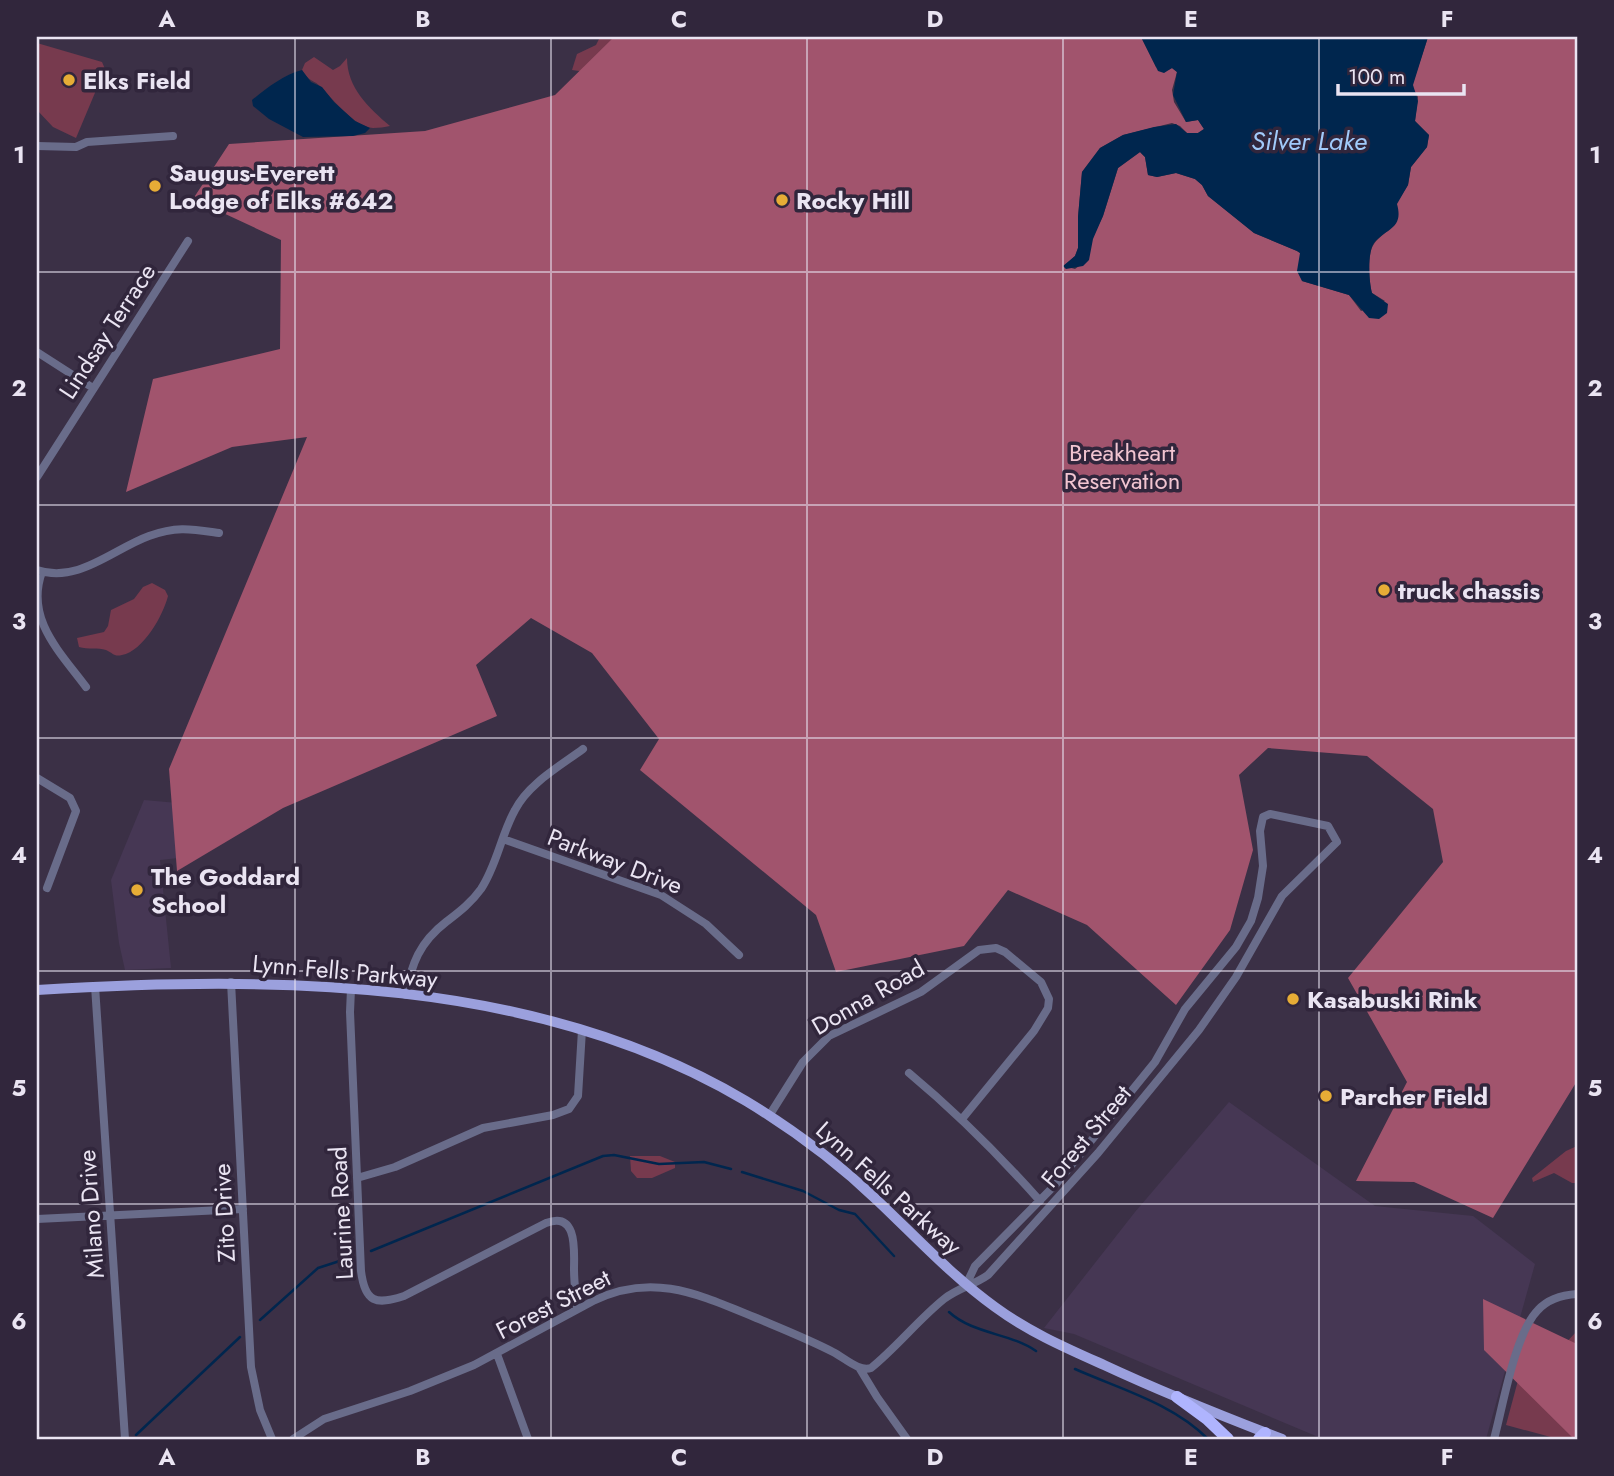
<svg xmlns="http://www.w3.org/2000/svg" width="1614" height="1476" font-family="Jost,sans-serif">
<rect width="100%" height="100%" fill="#3b3046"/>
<path fill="#463754" d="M144 800 200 805 197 856 160 860 171 968 125 970 119 943 111 880Z
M1229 1102 1375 1206 1473 1216 1535 1264 1486 1439H1323L1074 1334 1044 1328 1135 1212Z"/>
<path fill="#773a4e" d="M600 37H653L586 72 572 70 577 54 596 45Z
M37 43 102 62 105 69 76 138 53 127 37 110Z
M314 57 333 70 340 66 347 58C347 88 369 108 390 126 385 127 379 128 373 128 355 127 334 101 322 88 315 80 307 81 302 70L305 63Z
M152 583 165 590 168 596C163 616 143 651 122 655 114 657 113 653 106 650 98 647 88 650 79 647L77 638 104 632 108 626 111 610 134 599 143 587Z
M1577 1146V1183H1572L1554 1173 1533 1182 1532 1178 1566 1151Z
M630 1156H660L675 1162V1168L652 1178H637L631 1171Z
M1577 1331V1439H1558L1506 1425 1530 1336 1562 1347Z"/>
<path fill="#a1546d" d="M614 37H1141L1156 67 1168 70 1172 68 1177 72 1172 90 1174 102 1186 122 1198 120 1204 129 1198 133H1187L1180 126 1172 123 1123 135 1100 148 1082 172 1078 217V248L1075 256 1064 266 1075 269 1079 266 1103 216 1118 168 1140 152 1145 157 1148 175 1157 177 1176 173 1195 179 1202 185 1208 196 1254 233 1297 251 1300 253 1302 281 1349 295 1361 311 1385 301 1372 293C1369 282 1367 253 1374 244 1384 230 1403 227 1396 204L1408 185 1411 167 1427 147 1429 135 1415 121 1418 97 1412 86 1428 37H1577V1081L1493 1218 1414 1182 1356 1181 1407 1082 1348 978 1443 862 1433 809 1367 756 1268 748 1239 775 1253 850 1230 930 1176 1005 1087 925 1008 890 964 946 836 972 816 915 640 770 659 739 592 653 531 618 476 665 497 716 283 808 177 871 169 769 307 437 232 447 126 492 153 379 280 349 281 240 193 199 229 144 425 131 555 95Z
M1483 1299 1577 1344V1439H1574L1484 1350Z"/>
<path fill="#00264e" d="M1141 37H1428L1413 85 1418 101 1415 121 1429 135 1427 147 1411 167 1408 185 1397 204C1404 229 1386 228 1374 243 1367 253 1369 282 1372 293L1388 304 1387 313 1379 319 1369 318 1349 295 1302 281 1297 271 1300 253 1297 251 1254 233 1208 196 1202 185 1195 179 1176 173 1157 177 1148 175 1145 157 1140 152 1118 168 1103 216 1093 239 1089 260 1083 266 1066 269 1063 266 1075 256 1078 248V217L1082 172 1100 148 1123 135 1154 127 1176 124 1187 133H1198L1204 129 1198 120 1186 122 1173 95 1177 72 1172 68 1164 73 1158 71Z
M302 70 311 82 322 87 334 102 355 121 370 128 365 133 353 136 303 137 269 119 253 106 252 100C267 88 283 75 302 70Z"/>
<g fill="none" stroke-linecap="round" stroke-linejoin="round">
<path stroke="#00264e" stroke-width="2.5" d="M742 1172 803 1191 839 1210 855 1214 894 1256
M371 1251 603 1156 614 1155 659 1164 704 1162 731 1169
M949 1312C973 1334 1010 1333 1036 1351
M260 1320 318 1268 352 1257
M1075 1369C1120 1389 1172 1403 1208 1439
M136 1435 240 1337"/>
<path stroke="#696c8a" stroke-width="8" d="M37 146 76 147 87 142 173 136
M37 352 93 388
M37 477 188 241
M37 570C78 584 113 549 149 536 177 526 191 529 219 533
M42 572C25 619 60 652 86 687
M37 778 70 798 76 811 47 888
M503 839 661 895 706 924 739 955
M231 982 251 1367 260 1410 272 1439
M95 986 125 1439
M351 989 350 1012 361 1271C365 1303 376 1305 404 1296L546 1223C578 1211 574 1251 574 1269 574 1283 576 1296 577 1309
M406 995C411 964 420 942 446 922 459 912 471 903 481 889 497 865 501 835 515 810 528 784 560 766 583 749
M909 1073C957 1113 999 1155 1040 1201
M769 1116 803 1062 829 1036 921 992 979 950 996 948 1005 952 1041 982 1049 999 1048 1008 1034 1031 962 1119
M357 1178 395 1167 483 1128 553 1115 569 1109 578 1096 582 1030
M37 1219 243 1209
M497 1354 528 1439
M860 1369 877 1397 907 1439
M293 1439 324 1419 410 1391 474 1365 593 1301C652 1272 698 1294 754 1317 780 1328 808 1339 833 1352 845 1358 859 1372 871 1368 897 1347 918 1320 944 1299 958 1288 974 1285 988 1275L1098 1153 1199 1030 1236 977 1282 896 1337 842 1328 826 1270 814 1263 817 1260 831 1263 866 1258 898 1251 921 1236 947 1185 1009 1155 1062 1056 1184 975 1266 966 1285
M1494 1439C1503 1406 1515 1333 1538 1310 1548 1299 1562 1295 1577 1294"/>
<path stroke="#9ba0dd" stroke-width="10" d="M37 990C274 976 536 976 746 1101 794 1130 838 1163 878 1201 916 1237 952 1276 995 1307 1029 1332 1066 1348 1104 1365 1162 1392 1222 1416 1282 1439"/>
<path stroke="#afb4fe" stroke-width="12" d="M1177 1397 1207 1419 1228 1439
M1259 1439 1265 1433"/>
</g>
<path fill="none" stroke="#eae4f2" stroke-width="2" stroke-opacity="0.55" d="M295 37V1439M551 37V1439M807 37V1439M1063 37V1439M1319 37V1439M37 272H1577M37 505H1577M37 738H1577M37 971H1577M37 1204H1577"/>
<g fill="#e6ac36" stroke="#31263c" stroke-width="2.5">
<circle cx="69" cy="80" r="7"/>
<circle cx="155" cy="186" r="7"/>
<circle cx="782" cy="200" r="7"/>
<circle cx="1384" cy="590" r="7"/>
<circle cx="137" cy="890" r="7"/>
<circle cx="1293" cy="999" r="7"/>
<circle cx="1326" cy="1096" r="7"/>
</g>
<g text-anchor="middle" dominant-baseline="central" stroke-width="7" stroke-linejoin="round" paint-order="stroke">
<g font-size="24" font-weight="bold" fill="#eae4f2" stroke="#31263c" text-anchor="start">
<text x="83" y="80">Elks Field</text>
<text x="169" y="172">Saugus-Everett<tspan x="169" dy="28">Lodge of Elks #642</tspan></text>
<text x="796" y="200">Rocky Hill</text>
<text x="1398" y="590">truck chassis</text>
<text x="151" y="876">The Goddard<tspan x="151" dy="28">School</tspan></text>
<text x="1307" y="999">Kasabuski Rink</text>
<text x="1340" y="1096">Parcher Field</text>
</g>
<g font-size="24" fill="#eae4f2" stroke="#31263c">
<text transform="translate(107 331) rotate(-57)">Lindsay Terrace</text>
<text transform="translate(615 861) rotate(21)">Parkway Drive</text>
<text transform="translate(345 971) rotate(5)">Lynn Fells Parkway</text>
<text transform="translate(868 997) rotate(-30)">Donna Road</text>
<text transform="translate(1086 1136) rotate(-50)">Forest Street</text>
<text transform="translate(889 1188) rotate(42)">Lynn Fells Parkway</text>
<text transform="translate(224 1213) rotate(-93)">Zito Drive</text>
<text transform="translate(341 1213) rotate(-93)">Laurine Road</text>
<text transform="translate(91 1214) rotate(-94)">Milano Drive</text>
<text transform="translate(553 1304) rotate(-27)">Forest Street</text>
</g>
<g font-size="24" fill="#f2c5d1" stroke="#31263c">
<text x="1122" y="452">Breakheart<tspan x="1122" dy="28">Reservation</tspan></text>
</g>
<g font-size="26" font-style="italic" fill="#a1cafa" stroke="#31263c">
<text x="1309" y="141">Silver Lake</text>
</g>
</g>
<rect width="1614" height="1476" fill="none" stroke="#31263c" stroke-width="77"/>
<path d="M1338 84v10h126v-10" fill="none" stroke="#eae4f2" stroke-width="3.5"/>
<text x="1348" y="84" font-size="21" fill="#eae4f2" stroke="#31263c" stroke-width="5" paint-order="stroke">100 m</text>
<rect x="38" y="38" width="1538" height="1400" fill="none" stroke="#eae4f2" stroke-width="2.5"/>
<g font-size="23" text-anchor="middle" font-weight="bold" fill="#eae4f2">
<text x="167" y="27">A</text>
<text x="423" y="27">B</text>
<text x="679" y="27">C</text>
<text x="935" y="27">D</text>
<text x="1191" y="27">E</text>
<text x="1447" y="27">F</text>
<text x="19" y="163">1</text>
<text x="1595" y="163">1</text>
<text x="19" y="396">2</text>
<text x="1595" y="396">2</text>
<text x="19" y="629">3</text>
<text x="1595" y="629">3</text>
<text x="19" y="863">4</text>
<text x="1595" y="863">4</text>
<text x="19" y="1096">5</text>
<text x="1595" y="1096">5</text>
<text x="19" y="1329">6</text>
<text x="1595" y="1329">6</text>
<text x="167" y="1465">A</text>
<text x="423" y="1465">B</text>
<text x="679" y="1465">C</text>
<text x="935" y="1465">D</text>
<text x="1191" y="1465">E</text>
<text x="1447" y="1465">F</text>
</g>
</svg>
